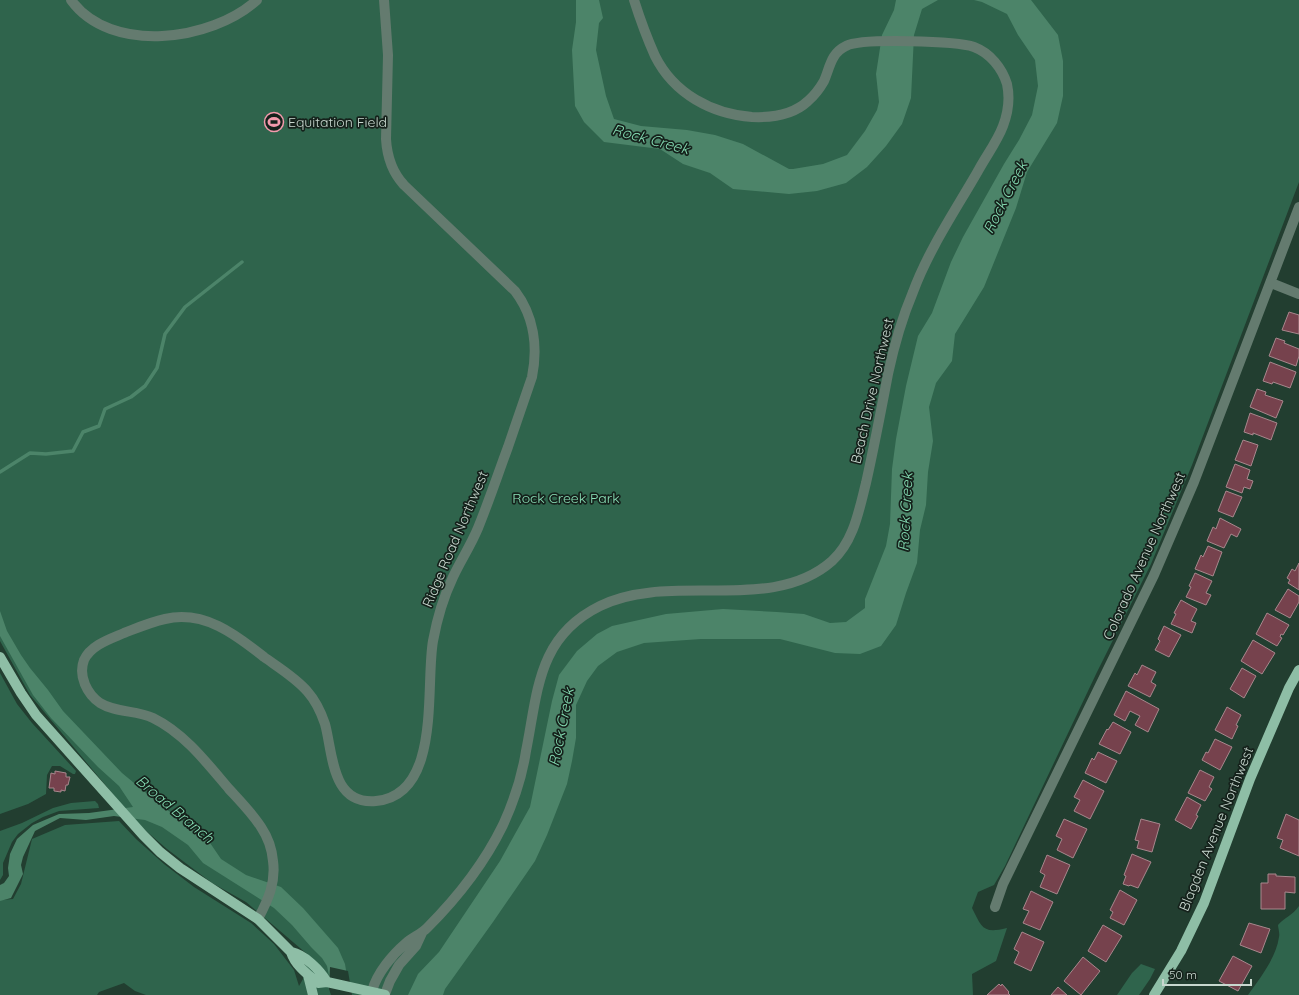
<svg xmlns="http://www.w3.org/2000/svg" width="1299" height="995" font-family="Quicksand,sans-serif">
<rect width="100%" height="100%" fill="#223e30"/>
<path fill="#2f644c" d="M0 0H1299V182L1192 465 1151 564 1097 672 1005 866 994 885 978 892 972 908C982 928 983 934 1007 928L996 961 972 974 973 995H146L135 991 124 983 99 992 97 995H0V900L13 899 21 884 32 839 65 825 119 821 136 839 164 864 194 887 251 923 274 944 294 970 299 986 303 979 307 954 246 902 212 883 167 849 138 824 30 695 0 641Z
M0 673 17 704 32 723 76 771 75 774H73L60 766H52L47 775 46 794 28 804 0 814Z
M95 801 98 804 99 808 59 811 43 817 32 823 18 834 12 842 3 863V875L0 880V831L22 823 53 808 71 803Z
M1299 906V995H1248C1260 978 1276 958 1279 937 1280 933 1278 928 1278 925 1286 916 1292 916 1299 906Z
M1141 964 1155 969 1150 979 1139 995H1117L1132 973Z"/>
<path fill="#4c8469" d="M576 0H599L603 18 599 23 596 50 606 96 614 119 641 126 687 130 715 135 743 144 789 169H793L823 164 847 155 865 131 877 110 879 102 876 74 882 35 894 10 896 0H938L922 9 914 35 911 98 902 124 886 146 867 167 846 183 817 191 789 194 733 189 710 173 683 164 660 149 604 142 584 122 575 106 572 50 576 22Z
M974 0H1031L1058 35 1063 61V96L1057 123 1027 172 1016 208 984 287 955 334 952 361 936 383 929 407 933 441 928 472 926 505 920 530 917 563 906 593 896 625 881 646 860 654 835 653 780 639H701L644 643 617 652 598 666 587 681 576 705V738L572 761 567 784 547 835 535 861 493 922 445 989 443 995H408L418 974 439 952 500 861 530 807 552 701 559 675 577 651 597 634 612 626 666 614 723 609 777 612 804 614 830 623 846 622 865 608V599L886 546 890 524 892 469 896 439 906 386 918 336 932 313 951 262 963 237 1004 164 1019 140 1032 115 1038 86 1035 60 1018 35 1007 14 982 2Z
M0 611 7 631 21 655 30 668 48 690 63 711 122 773 163 807 206 837 221 859 246 875 281 887 303 908 338 948 345 964 350 995H333L327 966 322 958 311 947 292 925 274 908 203 863 188 845 162 827 145 820 114 816 86 820 60 818 35 831 23 857 21 865 23 874 11 898 0 901V885L4 883 9 876 8 868 10 854 17 839 33 825 59 814 89 813 133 807 119 786 98 767 51 718 33 695 0 636Z"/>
<path fill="#223e30" d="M330 967 348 971 352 995H331L329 989Z"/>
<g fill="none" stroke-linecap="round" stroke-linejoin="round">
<path stroke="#4c8469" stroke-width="3.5" d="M0 472 30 453 46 454 73 451 83 432 99 426 105 409 131 397 145 386 157 368 165 334 185 307 242 262"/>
</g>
<path fill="#76424d" stroke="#a8878d" d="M1289 312 1299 315V334L1282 330Z
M1276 338 1285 341 1284 343 1299 349V356L1296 366 1269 356Z
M1270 362 1296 372 1290 388 1273 382 1272 384 1263 381Z
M1257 389 1266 392 1265 395 1283 401 1276 418 1250 407Z
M1250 413 1277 423 1271 440 1253 433V435L1244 432Z
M1243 440 1258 445 1251 466 1235 460Z
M1235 464 1250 470 1247 479 1253 481 1250 489 1244 487 1242 493 1226 487Z
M1226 491 1242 497 1233 517 1218 511Z
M1220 518 1241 529 1237 537 1231 534 1224 548 1207 541 1213 527 1216 529Z
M1208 546 1222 552 1213 576 1195 569 1201 555 1203 557Z
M1299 563V590L1288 583 1290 580 1287 578 1292 569 1295 571Z
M1195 573 1212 581 1206 593 1211 595 1206 605 1186 597 1191 587 1189 586Z
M1288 589 1299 596V602L1290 618 1275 610Z
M1181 600 1197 609 1191 621 1196 623 1192 633 1171 624 1176 614 1174 613Z
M1267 613 1289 625 1283 635 1281 634 1280 637 1282 638 1277 646 1256 634Z
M1164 626 1181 635 1169 657 1155 650 1160 641 1158 639Z
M1253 640 1275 653 1262 674 1241 661Z
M1142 665 1156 672 1151 682 1156 685 1150 697 1128 686 1135 673 1137 675Z
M1242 668 1256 676 1244 698 1230 689Z
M1126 691 1159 709 1148 732 1135 725 1140 716 1130 711 1125 721 1114 715Z
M1227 707 1241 715 1236 725 1238 726 1232 739 1215 730Z
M1113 722 1131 732 1120 754 1099 744 1107 729 1108 730Z
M1215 739 1232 747 1220 770 1202 760 1206 752 1208 753Z
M1098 752 1117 761 1106 783 1085 773 1092 758 1094 760Z
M1200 770 1214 777 1209 787 1212 789 1205 801 1188 793Z
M55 771 66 773V777H70L68 785H66L65 791 61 790V792L54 791V788H49L51 773 55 774Z
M1083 780 1104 791 1090 819 1074 811 1080 800 1074 797Z
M1187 797 1201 805 1196 815 1198 816 1191 829 1175 820Z
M1286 814 1299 820V856L1280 848 1283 840 1277 838Z
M1064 819 1087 829 1073 858 1057 850 1062 839 1056 836Z
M1141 819 1160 824 1152 852 1137 848 1139 841 1135 840Z
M1132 854 1151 862 1138 888 1130 885 1129 886 1123 884 1126 876 1124 875Z
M1047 855 1070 865 1057 894 1040 887 1045 875 1040 872Z
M1268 874H1276V876L1295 877V893L1285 892V909H1261V883H1268Z
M1120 890 1137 900 1124 925 1110 918 1113 912 1110 910Z
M1031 891 1053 902 1040 930 1023 923 1029 911 1023 909Z
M1249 923 1270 929 1261 953 1240 945Z
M1103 925 1122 936 1106 962 1088 951Z
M1022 932 1044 942 1031 971 1014 963 1019 952 1014 949Z
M1233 956 1252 966 1238 991 1219 981Z
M1083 957 1100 971 1081 995 1064 981Z
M999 984 1001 986 1002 984 1009 992 1008 993 1010 995H987Z
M1058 987 1067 995H1051Z"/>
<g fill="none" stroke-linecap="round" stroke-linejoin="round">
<path stroke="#647b6f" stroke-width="10" d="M71 0C111 55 212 41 257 0
M1271 283 1299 294
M995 907 1003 884 1154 575 1194 482 1299 207
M258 919C268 900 276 883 273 861 272 849 267 836 261 827 252 813 240 801 229 789 207 763 184 733 153 718 137 710 116 713 100 703 87 694 78 676 84 660 91 645 110 639 124 633 137 628 151 622 165 619 204 610 235 634 264 657 278 667 296 678 307 691 315 700 321 712 325 724 333 753 331 805 376 801 442 795 425 686 433 641 437 619 443 598 453 577 461 560 471 545 478 528 489 501 498 474 508 447 516 424 524 401 532 377 538 347 534 316 515 291L404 185C392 172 387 156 386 139L388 55 384 0
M372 991C377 973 392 955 406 943 413 937 421 934 427 928 458 897 484 864 503 825 514 801 522 777 526 751 538 692 537 637 600 606 670 571 771 615 832 561 854 541 859 510 866 483 874 447 881 411 888 374 894 346 902 318 913 292 929 249 955 211 978 171 986 156 997 142 1003 126 1008 113 1010 98 1007 84 1002 68 990 53 974 47 957 41 861 38 846 46 831 53 830 67 824 81 820 88 815 95 808 101 793 115 773 118 752 117 712 114 674 94 655 56 647 38 640 19 634 0
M385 994 390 981 399 965 416 946 422 933"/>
<path stroke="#8ebea6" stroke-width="10" d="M0 657 21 693 36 715 143 835 160 852 180 868 258 919 291 952C295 965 307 974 318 983L327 982 385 995
M291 952C305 955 320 970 327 982
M308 975 313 995
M1154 995 1181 951 1204 903 1250 779 1289 688 1299 670"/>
</g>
<defs>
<symbol id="stadium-ring" viewBox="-11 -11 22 22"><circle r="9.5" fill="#15211b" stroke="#f39aac" stroke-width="1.5"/><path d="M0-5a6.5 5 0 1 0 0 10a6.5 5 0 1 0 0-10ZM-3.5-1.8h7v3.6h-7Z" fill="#f39aac"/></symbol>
</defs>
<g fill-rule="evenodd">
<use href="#stadium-ring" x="263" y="111" width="22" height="22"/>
</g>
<g text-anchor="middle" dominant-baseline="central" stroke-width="3.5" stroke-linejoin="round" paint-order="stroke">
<g font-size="14" fill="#c8d8cf" stroke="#15211b" text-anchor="start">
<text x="288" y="122">Equitation Field</text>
</g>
<g font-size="14" fill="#c8d8cf" stroke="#15211b">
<text transform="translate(872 391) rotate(-77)">Beach Drive Northwest</text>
<text transform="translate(455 539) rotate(-67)">Ridge Road Northwest</text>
<text transform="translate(1144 556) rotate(-66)">Colorado Avenue Northwest</text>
<text transform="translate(1216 829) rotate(-68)">Blagden Avenue Northwest</text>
</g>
<g font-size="14" fill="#8be1b8" stroke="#15211b">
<text x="566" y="498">Rock Creek Park</text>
</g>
<g font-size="15" font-style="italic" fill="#84dbb2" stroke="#15211b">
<text transform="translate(651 139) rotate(15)">Rock Creek</text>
<text transform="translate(1005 197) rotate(-63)">Rock Creek</text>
<text transform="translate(905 512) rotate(-87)">Rock Creek</text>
<text transform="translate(561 727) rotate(-79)">Rock Creek</text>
<text transform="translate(175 809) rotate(40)">Broad Branch</text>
</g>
</g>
<path d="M1163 979v6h88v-6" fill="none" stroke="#c8d8cf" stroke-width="2"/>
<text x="1169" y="979" font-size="12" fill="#c8d8cf" stroke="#15211b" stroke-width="3" paint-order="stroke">50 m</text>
</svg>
